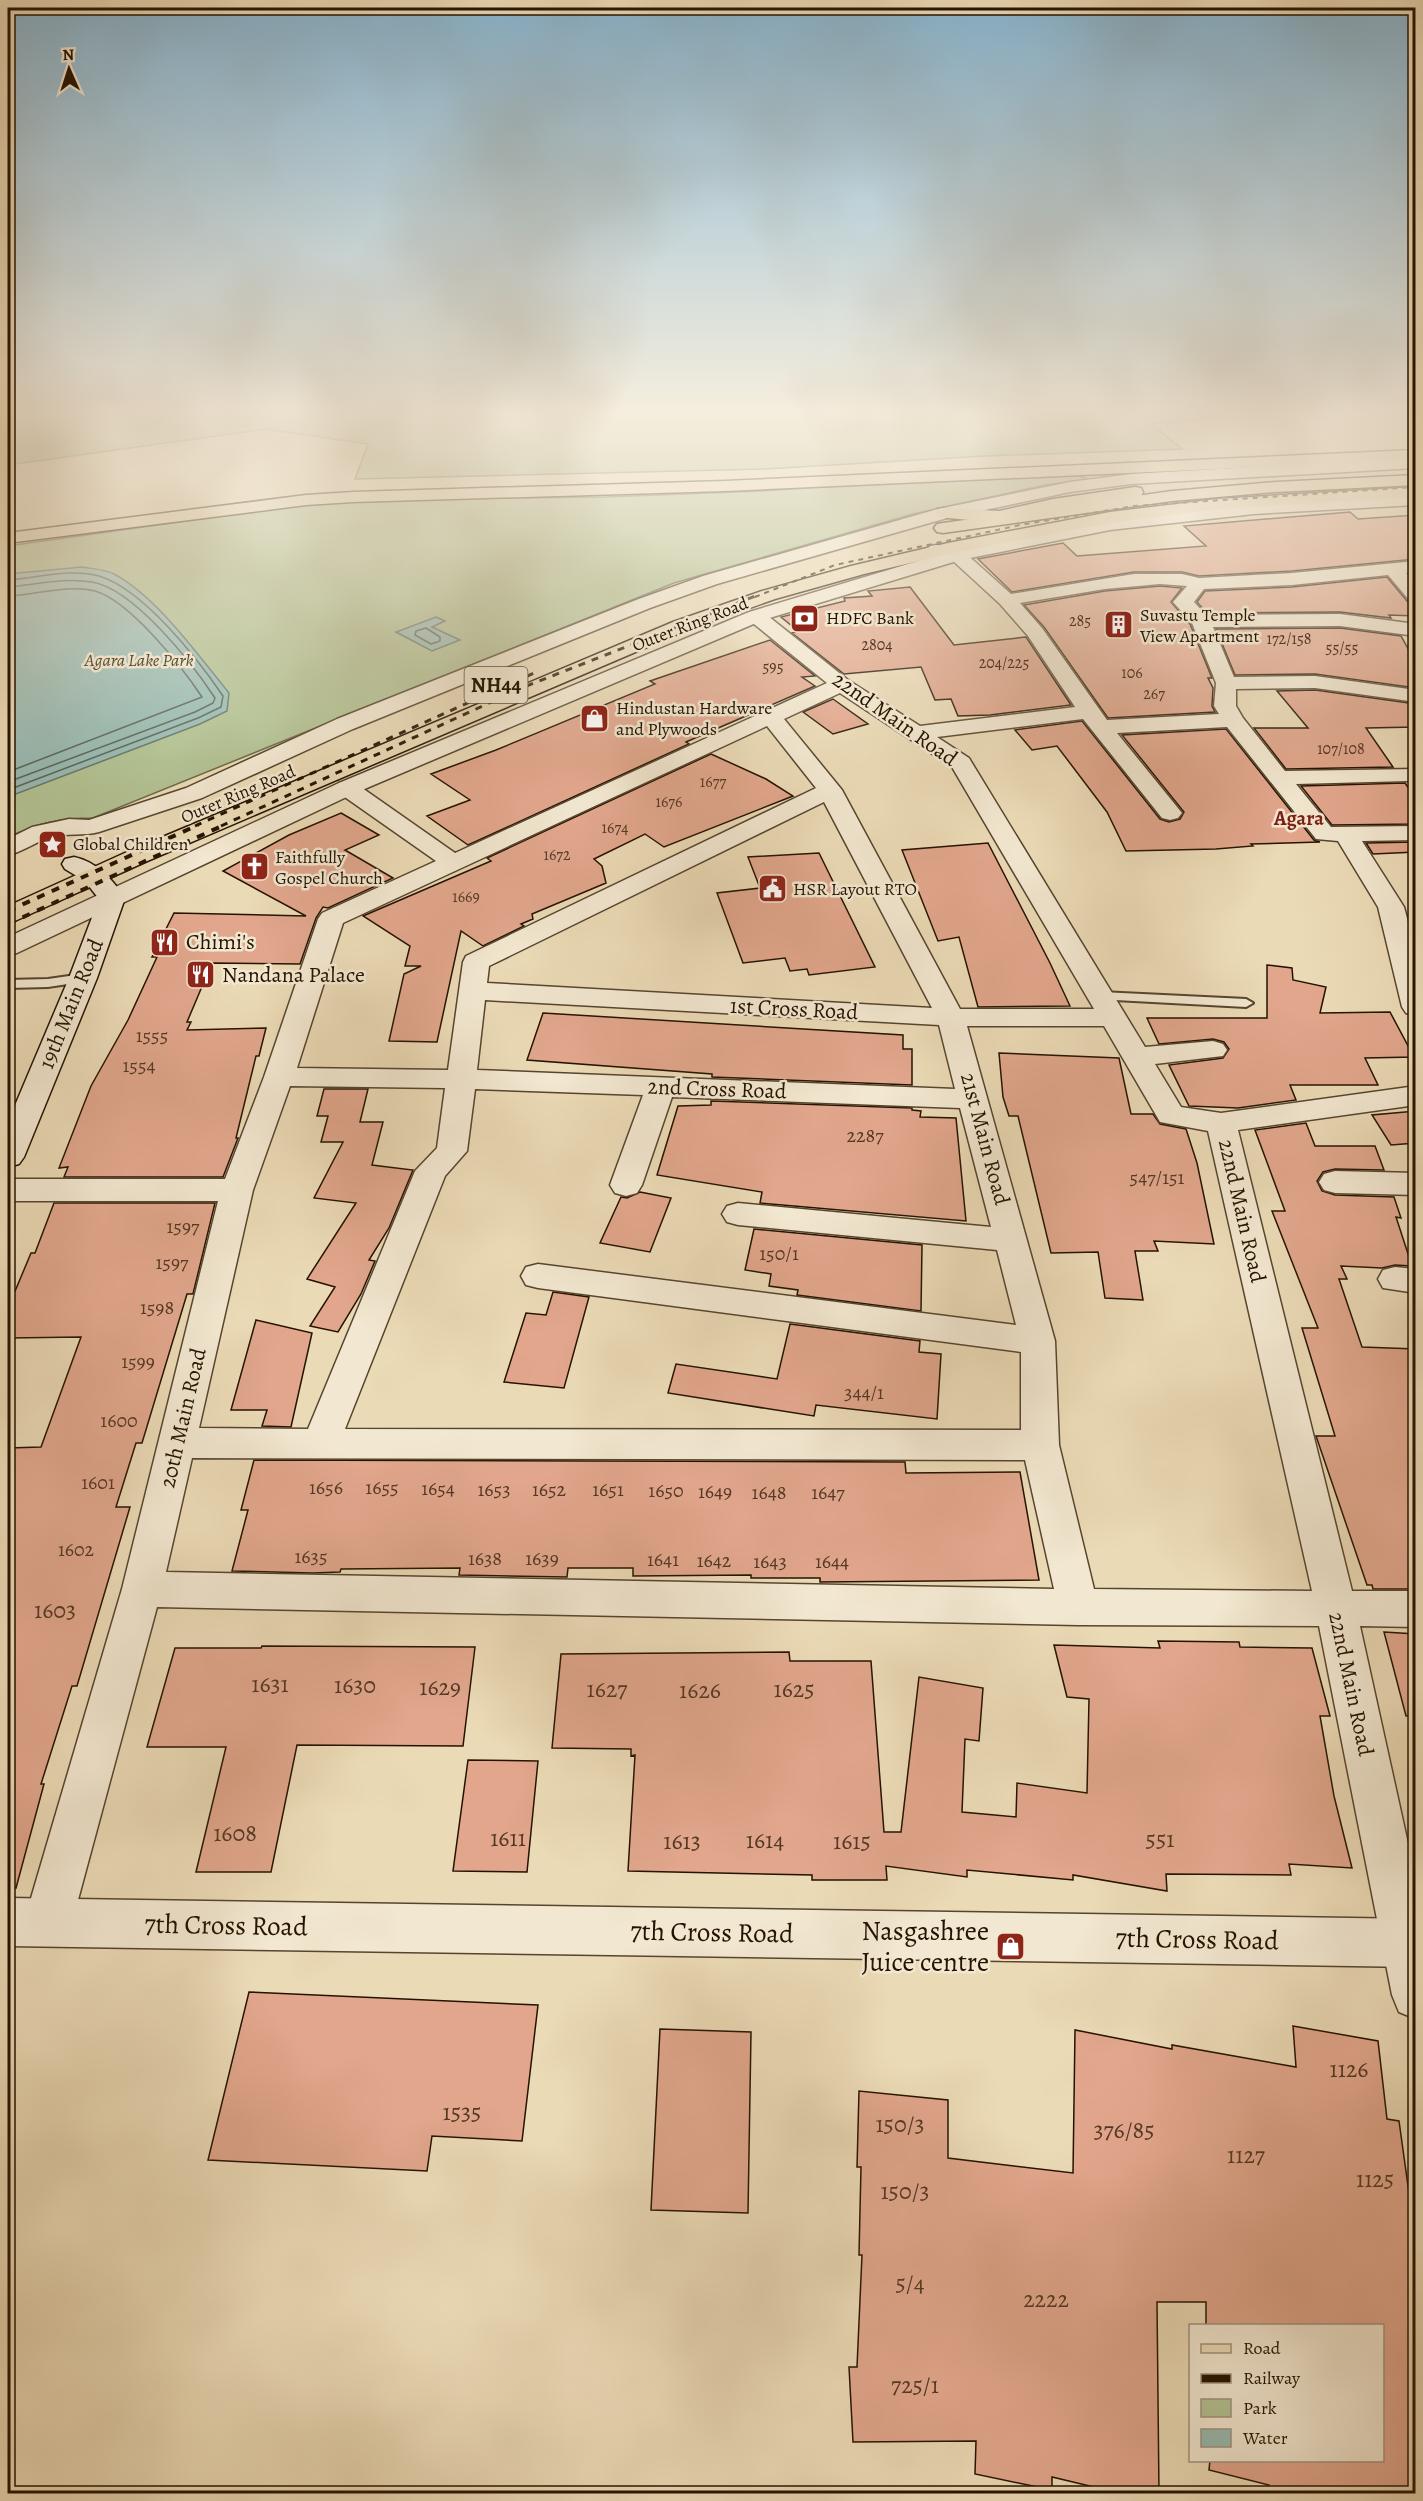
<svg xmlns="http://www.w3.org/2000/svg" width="1423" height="2501" font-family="Alegreya,serif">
<rect width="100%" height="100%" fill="#ebdab6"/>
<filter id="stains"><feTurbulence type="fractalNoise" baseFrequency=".00333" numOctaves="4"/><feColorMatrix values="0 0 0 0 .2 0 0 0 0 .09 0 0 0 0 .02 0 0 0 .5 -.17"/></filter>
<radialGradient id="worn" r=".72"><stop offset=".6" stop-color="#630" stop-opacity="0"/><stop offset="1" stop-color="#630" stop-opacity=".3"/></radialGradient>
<path fill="#b2c192" stroke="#6c6a4a" stroke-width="1.5" d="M8 413H1250L1255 416 1152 424 1182 449 985 456 765 469 355 479 368 444 266 429 8 465Z
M1078 476 1086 478V480L1045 485 913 514 674 583 93 818C59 818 39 823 8 837V546L307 504 429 499 606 497 763 491 951 478Z"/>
<path fill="#98bab1" stroke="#6a776b" stroke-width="1.5" d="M82 567C93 569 105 569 114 574 156 596 199 656 229 693L227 711 200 724 8 797V574Z
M436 617 445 621 432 627 460 640 432 651 396 632Z"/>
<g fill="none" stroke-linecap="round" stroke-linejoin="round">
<path stroke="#5e6659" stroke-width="1.5" d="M8 580C37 578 71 568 99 576 143 589 198 659 223 696L221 707 198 718 8 790
M8 587C35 585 64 577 92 582 134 589 192 663 215 698L213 703 195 712 8 782
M8 596C35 595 68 584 95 591 130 601 182 667 202 697L8 772
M426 628 440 637V641L431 644 415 635 416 631Z"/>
</g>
<path fill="#e1a68c" stroke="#251301" stroke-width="1.5" d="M1350 512 1358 519 1416 515V559L1292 571 1199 576 1182 572H1134L1012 592 978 559 1063 543 1077 556 1206 546 1184 526Z
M1387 577 1407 601 1416 604V616L1389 615 1391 618 1340 612 1207 613 1197 602 1205 591 1292 587Z
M1160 586 1182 588 1171 602 1190 624 1212 678H1208L1213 688 1212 706 1215 712 1108 718 1044 627 1024 605 1105 591Z
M910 587 954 645 1026 637 1071 705 990 715 958 716 951 699 935 700 921 667 844 674 792 633 798 631 781 617 845 601 844 598 872 596 868 591Z
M1340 628 1401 636 1416 663V688L1315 674 1235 675 1216 629Z
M770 640 815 676 802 677 815 686 686 742 689 744 468 845 427 816 470 800 431 774 496 750 655 684 650 681Z
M1315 690 1416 704V727L1366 728 1393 767 1286 769 1254 728H1308L1277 691Z
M833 699 868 724 833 734 803 712Z
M1082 721 1160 819 1169 822 1180 819 1184 812 1122 735 1226 729 1314 840 1320 842 1251 844 1253 846 1216 849 1126 851 1107 812 1057 746 1032 750 1015 730Z
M711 754 766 779 793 796 664 847 645 834 594 859 602 866 606 883 532 914 533 919 521 924 524 926 483 946 461 931 437 1042 389 1041 404 974 421 966H405L410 946 363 916 491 861 487 858Z
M1405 783 1416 799V824L1332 825 1301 786Z
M341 813 379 835 345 850 393 878 328 908 323 907 316 918 300 964 212 963 187 1022H191L187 1030 266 1028 259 1056H256L236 1138H238L223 1177H64L68 1167 59 1168 91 1086 128 1020 157 957H152L174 913 306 916 223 871 289 835Z
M1416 842V852L1373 854 1366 843Z
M988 843 1050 963 1070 1006 978 1007 959 937 938 941 902 850Z
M819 853 875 967 809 975 807 969 790 971 785 958 743 963 717 893 760 888 748 857Z
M1267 965 1292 968 1293 980 1326 987 1320 1013 1390 1012 1414 1057 1365 1058 1378 1085H1290L1296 1100 1238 1108 1189 1106 1169 1065 1223 1058 1229 1049 1224 1042 1213 1039 1159 1044 1147 1018H1267Z
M543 1013 903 1035V1049H912V1085L712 1077V1074L527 1060Z
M999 1053 1119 1058 1131 1114H1153L1160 1124 1186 1129 1197 1163 1214 1244 1154 1241 1158 1251H1135L1143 1300 1105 1298 1098 1252 1051 1253 1018 1116H1009L1003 1097Z
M324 1089H368L360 1122H383L372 1165 413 1170 389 1228 369 1260 375 1261 361 1294 338 1332 310 1326 335 1287 307 1279 356 1203 314 1198 343 1142H321L328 1116H317Z
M711 1101 912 1108V1110L921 1111 920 1117 956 1118 966 1221 760 1203 762 1192 657 1175 678 1106 711 1105Z
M1416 1111V1143L1391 1145 1372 1115Z
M1306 1123 1315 1146H1375L1384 1170 1335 1169 1323 1172 1317 1181 1322 1191 1335 1195 1394 1197 1401 1218 1396 1217 1412 1266 1395 1265 1382 1268 1341 1266 1347 1279H1339L1362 1347 1416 1349V1589H1373L1372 1585H1367L1316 1436H1335L1302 1328H1318L1272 1211H1285L1255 1130Z
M640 1192 671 1198 650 1252 600 1243 621 1197 627 1198Z
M54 1203H215L193 1294H187L142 1443H136L116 1507H130L77 1686H72L41 1784H44L16 1888 8 1886V1448L41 1447 81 1337 8 1338V1308L31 1253H35Z
M754 1229 922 1245 921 1311 797 1295 798 1290 769 1286 771 1274 745 1270Z
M553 1292 589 1297 564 1388 504 1382 526 1313 546 1315Z
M256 1320 312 1333 291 1427 262 1426 267 1410H231Z
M790 1324 920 1341 919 1352 941 1354 937 1419 816 1405 814 1416 668 1393 676 1364 777 1379Z
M254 1460 905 1462 906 1473 1020 1472 1039 1580 820 1582V1578H751V1575L633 1576V1568H568L567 1577 459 1575 460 1568 341 1569 340 1572 313 1573 232 1571 248 1510H241Z
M1384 1632 1416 1634V1715L1406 1716Z
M1158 1641 1239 1642 1240 1647 1312 1648 1330 1716H1320L1334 1796 1352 1868 1289 1864 1291 1875 1166 1874 1167 1891 1073 1875V1880L967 1870V1877L886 1866 887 1880H812V1875L628 1871 635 1755 631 1756V1749L552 1748 561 1654 789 1652 790 1661H871L884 1832H901L919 1677 983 1688 979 1741 965 1739 962 1812 1016 1817 1017 1783 1087 1793 1089 1699 1067 1697 1054 1645 1160 1648Z
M262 1646 475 1647 463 1746 297 1745 271 1872H196L226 1747H147L175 1648H261Z
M468 1760 538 1761 527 1872 453 1871Z
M249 1992 538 2005 522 2141 432 2136 427 2171 208 2160Z
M1293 2026 1378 2041 1387 2119 1399 2121 1416 2244V2493H1284L1269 2491V2485L1209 2470 1210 2460H1383V2325H1206V2302H1157L1159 2493H1119L1052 2477V2490L975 2474 976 2441 853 2442 849 2367H857L862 2255H859L861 2167H857L859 2091 948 2100V2158L1073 2173 1075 2030 1172 2049V2045L1296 2067Z
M660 2029 751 2032 748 2213 651 2210Z"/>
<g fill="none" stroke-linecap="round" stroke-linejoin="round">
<defs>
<path id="service" d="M83 974 88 975 90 978 88 981 48 987 8 988V980L48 979Z
M1101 992 1246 999 1253 1003 1246 1007 1096 999 1094 996Z"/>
<path id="minor" d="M936 545 963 551 1011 594 1134 574H1182L1199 578 1292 573 1416 561V572L1406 573 1416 584V602L1409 600 1388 575 1292 585 1204 589 1194 602 1206 615 1340 614 1416 624V636L1340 626 1213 627 1234 677 1315 676 1416 690V702L1315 688 1236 689V706L1243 718 1285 771 1416 769V779L1409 781 1296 784 1331 827 1416 826V840L1362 841 1404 907 1416 952V1015L1406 1013 1402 1007 1378 907 1338 841 1316 839 1227 727 1117 733 1182 813 1178 818 1170 820 1162 818 1083 719 937 737 969 758 972 763 1145 1047 1213 1041 1223 1044 1227 1050 1223 1056 1155 1064 1181 1107 1221 1113 1416 1086V1105L1238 1130 1352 1591H1416V1627L1360 1626 1416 1880V2019L1399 2012 1392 1995 1319 1626 1078 1625 157 1607 72 1922 65 1939 48 1946 31 1939 24 1922 122 1589 218 1201H8V1179H225L264 1077 318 919 322 913 436 861 339 793 335 788 339 783 347 781 355 783 455 853 827 683 749 620 746 616 749 612H763L848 680 920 726 1075 707 1028 636 1000 604 951 559 930 554 927 550 930 546ZM1160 584 1187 586 1173 602 1192 623 1216 683 1214 706 1219 714 1107 720 1042 628 1020 603 1105 589ZM840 693 952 767 1094 1009H960L842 790 784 719ZM767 726 816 788 466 956 463 962 448 1070 297 1068 343 923ZM824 802 932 1008 487 983 489 966ZM485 1000 939 1025 955 1089 477 1070ZM967 1026H1104L1160 1122 1208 1131 1312 1591 1094 1589 1059 1445 1055 1341ZM290 1086 445 1088 437 1148 415 1171 308 1429 199 1428 253 1190ZM475 1089 643 1095 610 1185 615 1193 626 1196 637 1193 642 1185 672 1097 960 1108 991 1227 738 1203 727 1206 722 1214 727 1222 738 1225 997 1250 1016 1325 538 1264 526 1267 521 1276 526 1285 538 1288 1021 1352V1430L345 1429 445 1176 467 1151ZM192 1458 1025 1460 1054 1589 166 1572Z
M1335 1171 1416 1173V1195L1335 1193 1324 1190 1319 1182 1324 1174Z
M1395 1267 1416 1269V1293L1383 1288 1378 1279 1383 1270Z"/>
<path id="tertiary" d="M1416 458V468L1131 484 1070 492 947 518 717 584 650 608 353 729 202 798 99 832C84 836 68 833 52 837 36 841 23 852 8 855V839L32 827 69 819 89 820 186 788 337 719 636 600 703 576 938 509 1070 482 1131 474Z
M1416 495V505L1254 514 1110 530 960 560 763 620 355 793 17 953 8 955V937L339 783 749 612 951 551 1110 520 1254 504Z
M8 1898 1416 1919V1967L8 1946Z"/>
<path id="secondary" d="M74 857C97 862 112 879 125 898L97 978 24 1157 19 1164 8 1167V1122L69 978 99 899 85 881 65 869 62 864 65 859Z"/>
<path id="primary" d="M1416 450V460L725 491 353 502 306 505 8 543V533L306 495 353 492 725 481Z
M1416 475V485L1276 492 1172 501 943 533 937 532 934 528 937 524 943 523 1172 491 1276 482Z"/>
<path id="trunk" d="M1135 487 1141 488 1143 492 1141 496 1053 509 977 526 971 525 969 520 938 517 935 513 938 509 944 508 999 511 1053 499Z
M1416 487V497L1218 509 1110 523 948 554 864 574 775 599 687 630 145 862 17 920 8 923V906L127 852 673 622 762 591 851 566 948 543 1110 512 1218 499Z"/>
</defs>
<use href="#service" stroke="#56452e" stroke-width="4"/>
<use href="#minor" stroke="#56452e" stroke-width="3"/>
<use href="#tertiary" stroke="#56452e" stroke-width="3"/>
<use href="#secondary" stroke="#251301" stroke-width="3"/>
<use href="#primary" stroke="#251301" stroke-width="3"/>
<use href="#trunk" stroke="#251301" stroke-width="3"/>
<use href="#service" fill="#f2e7d0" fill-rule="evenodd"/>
<use href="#minor" fill="#f2e7d0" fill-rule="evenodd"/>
<use href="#tertiary" fill="#f2e7d0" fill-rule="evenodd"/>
<use href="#secondary" fill="#f2e7d0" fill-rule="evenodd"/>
<use href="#primary" fill="#ebdab6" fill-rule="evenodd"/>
<use href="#trunk" fill="#ebdab6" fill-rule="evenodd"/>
<path stroke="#251301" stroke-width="2" stroke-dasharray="5 5" stroke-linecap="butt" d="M755 597 835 565 1020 525 1134 506 1416 487"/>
<path stroke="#251301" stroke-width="3" stroke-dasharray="7 7" stroke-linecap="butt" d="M195 826 534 673
M221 826 524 687 758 595"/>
<path stroke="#251301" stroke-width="4" stroke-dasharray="8 8" stroke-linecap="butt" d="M8 911 198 825
M8 924 224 825"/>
</g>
<linearGradient id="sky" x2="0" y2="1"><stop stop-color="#88b6d2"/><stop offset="0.54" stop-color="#f6eede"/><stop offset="1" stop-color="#f6eede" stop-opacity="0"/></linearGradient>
<rect width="1423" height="763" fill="url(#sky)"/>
<defs>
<symbol id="bank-square" viewBox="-11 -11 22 22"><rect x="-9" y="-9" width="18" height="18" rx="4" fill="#8f2418" stroke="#f2e7d0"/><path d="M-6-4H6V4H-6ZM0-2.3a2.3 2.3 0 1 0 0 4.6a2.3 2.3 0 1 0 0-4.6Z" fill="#fff"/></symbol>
<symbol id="building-square" viewBox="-11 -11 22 22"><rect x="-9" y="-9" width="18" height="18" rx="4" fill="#8f2418" stroke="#f2e7d0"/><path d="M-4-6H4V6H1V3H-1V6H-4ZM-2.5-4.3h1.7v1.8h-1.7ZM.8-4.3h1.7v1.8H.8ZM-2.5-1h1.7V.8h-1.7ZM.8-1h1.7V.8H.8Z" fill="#fff"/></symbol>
<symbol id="shop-square" viewBox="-11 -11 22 22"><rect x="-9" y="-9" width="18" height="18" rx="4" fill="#8f2418" stroke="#f2e7d0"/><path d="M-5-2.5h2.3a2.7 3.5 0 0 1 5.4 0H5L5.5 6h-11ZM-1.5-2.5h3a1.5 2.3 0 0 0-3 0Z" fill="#fff"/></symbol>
<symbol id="sight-square" viewBox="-11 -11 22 22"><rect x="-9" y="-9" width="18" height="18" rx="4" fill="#8f2418" stroke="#f2e7d0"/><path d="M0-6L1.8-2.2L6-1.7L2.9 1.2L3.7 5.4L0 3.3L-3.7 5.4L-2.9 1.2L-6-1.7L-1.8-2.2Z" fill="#fff"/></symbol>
<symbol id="church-square" viewBox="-11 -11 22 22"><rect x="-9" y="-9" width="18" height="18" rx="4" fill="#8f2418" stroke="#f2e7d0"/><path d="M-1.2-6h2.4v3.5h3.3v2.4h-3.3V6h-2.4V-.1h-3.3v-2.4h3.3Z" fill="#fff"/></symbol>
<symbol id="civic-square" viewBox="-11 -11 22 22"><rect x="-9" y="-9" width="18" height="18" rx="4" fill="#8f2418" stroke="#f2e7d0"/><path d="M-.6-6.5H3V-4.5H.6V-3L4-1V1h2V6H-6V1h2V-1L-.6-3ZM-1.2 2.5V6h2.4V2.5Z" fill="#fff"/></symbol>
<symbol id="restaurant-square" viewBox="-11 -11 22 22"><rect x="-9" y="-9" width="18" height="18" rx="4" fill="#8f2418" stroke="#f2e7d0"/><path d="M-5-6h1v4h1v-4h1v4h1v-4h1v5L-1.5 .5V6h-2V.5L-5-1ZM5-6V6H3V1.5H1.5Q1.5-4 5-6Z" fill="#fff"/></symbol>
</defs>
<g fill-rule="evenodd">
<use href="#bank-square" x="788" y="602" width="33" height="33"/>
<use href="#building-square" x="1102" y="608" width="33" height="33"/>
<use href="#shop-square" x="578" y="702" width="33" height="33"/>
<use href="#sight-square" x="36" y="828" width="33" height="33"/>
<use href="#church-square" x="238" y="850" width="33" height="33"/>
<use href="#civic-square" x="756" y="872" width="33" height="33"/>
<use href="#restaurant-square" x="148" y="926" width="33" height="33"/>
<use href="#restaurant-square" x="184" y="958" width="33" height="33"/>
<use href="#shop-square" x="994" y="1930" width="33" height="33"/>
</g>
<g text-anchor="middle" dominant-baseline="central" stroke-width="5" stroke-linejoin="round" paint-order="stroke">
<g font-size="16" fill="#543824">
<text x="1080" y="621">285</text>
<text x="1289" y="639">172/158</text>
<text x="877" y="645">2804</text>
<text x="1342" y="648">55/55</text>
<text x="1004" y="663">204/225</text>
<text x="773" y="667">595</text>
<text x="1132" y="673">106</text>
<text x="1154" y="694">267</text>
<text x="1341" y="749">107/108</text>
<text x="713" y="782">1677</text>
<text x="669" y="802">1676</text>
<text x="615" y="828">1674</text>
<text x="557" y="855">1672</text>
<text x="466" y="897">1669</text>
</g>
<g font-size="18" fill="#251301" stroke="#f2e7d0" text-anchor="start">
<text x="1140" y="615">Suvastu Temple<tspan x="1140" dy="21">View Apartment</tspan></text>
<text x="826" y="618">HDFC Bank</text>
<text x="616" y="708">Hindustan Hardware<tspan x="616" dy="21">and Plywoods</tspan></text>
<text x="73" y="844">Global Children</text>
<text x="275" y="857">Faithfully<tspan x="275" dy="21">Gospel Church</tspan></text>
<text x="793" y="889">HSR Layout RTO</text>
</g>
<g font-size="18" fill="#251301" stroke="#f2e7d0">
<text transform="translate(690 624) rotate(-21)">Outer Ring Road</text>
<text transform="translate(238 794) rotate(-23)">Outer Ring Road</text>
</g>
<g font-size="18" font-style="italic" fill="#565034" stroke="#f2e7d0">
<text x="139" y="660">Agara Lake Park</text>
</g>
<g font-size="20" font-weight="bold" fill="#7a1f14" stroke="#f2e7d0">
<text x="1299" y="818">Agara</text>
</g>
<g font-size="20" fill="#543824">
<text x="152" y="1035">1555</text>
<text x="139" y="1065">1554</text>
<text x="865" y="1135">2287</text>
<text x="1157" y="1177">547/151</text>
<text x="183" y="1226">1597</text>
<text x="779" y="1253">150/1</text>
<text x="172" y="1262">1597</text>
<text x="157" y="1307">1598</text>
<text x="138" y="1361">1599</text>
<text x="864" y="1392">344/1</text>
<text x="119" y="1420">1600</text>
<text x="98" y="1482">1601</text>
<text x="326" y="1487">1656</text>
<text x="382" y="1487">1655</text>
<text x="438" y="1488">1654</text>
<text x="494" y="1489">1653</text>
<text x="549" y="1489">1652</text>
<text x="608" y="1489">1651</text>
<text x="666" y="1490">1650</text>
<text x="715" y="1491">1649</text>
<text x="769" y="1492">1648</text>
<text x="828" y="1492">1647</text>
<text x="76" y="1549">1602</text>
<text x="311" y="1556">1635</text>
<text x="485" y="1558">1638</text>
<text x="542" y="1558">1639</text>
<text x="663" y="1559">1641</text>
<text x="714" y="1560">1642</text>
<text x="770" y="1561">1643</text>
<text x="832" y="1561">1644</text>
</g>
<rect fill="#f2e7d0" stroke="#62533f" stroke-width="1.5" x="464.5" y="667" width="63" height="36" rx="4.5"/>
<g font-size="21" font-weight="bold" fill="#251301">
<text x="496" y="685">NH44</text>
</g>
<g font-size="22" fill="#251301" stroke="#f2e7d0">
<text transform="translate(895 719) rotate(35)">22nd Main Road</text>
<text transform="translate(71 1004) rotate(-68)">19th Main Road</text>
<text transform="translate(794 1009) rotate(3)">1st Cross Road</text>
<text transform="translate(717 1089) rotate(2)">2nd Cross Road</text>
<text transform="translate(985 1139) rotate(75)">21st Main Road</text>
<text transform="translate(1242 1211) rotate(77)">22nd Main Road</text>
<text transform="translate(183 1418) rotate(-77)">20th Main Road</text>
<text transform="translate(1351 1684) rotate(78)">22nd Main Road</text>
</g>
<g font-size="22" fill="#251301" stroke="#f2e7d0" text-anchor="start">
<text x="186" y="942">Chimi's</text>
<text x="222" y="975">Nandana Palace</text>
</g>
<g font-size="24" fill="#543824">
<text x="55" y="1610">1603</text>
<text x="270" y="1684">1631</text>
<text x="355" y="1685">1630</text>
<text x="440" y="1687">1629</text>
<text x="607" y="1689">1627</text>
<text x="794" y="1689">1625</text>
<text x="700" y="1690">1626</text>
<text x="235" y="1833">1608</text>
<text x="508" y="1838">1611</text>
<text x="1160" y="1839">551</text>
<text x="765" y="1840">1614</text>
<text x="682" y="1841">1613</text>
<text x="852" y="1841">1615</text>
<text x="1349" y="2069">1126</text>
<text x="462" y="2112">1535</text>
<text x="900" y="2124">150/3</text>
<text x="1124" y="2130">376/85</text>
<text x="1246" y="2155">1127</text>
<text x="1375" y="2179">1125</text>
<text x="905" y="2191">150/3</text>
<text x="910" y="2283">5/4</text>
<text x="1046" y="2299">2222</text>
<text x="915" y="2385">725/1</text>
</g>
<g font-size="27" fill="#251301" stroke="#f2e7d0">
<text transform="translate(226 1925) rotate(1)">7th Cross Road</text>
<text transform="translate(712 1932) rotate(1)">7th Cross Road</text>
<text transform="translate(1197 1939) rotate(1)">7th Cross Road</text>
</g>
<g font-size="27" fill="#251301" stroke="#f2e7d0" text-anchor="end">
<text x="989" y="1931">Nasgashree<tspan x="989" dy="31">Juice centre</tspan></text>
</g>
</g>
<rect width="1423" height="2501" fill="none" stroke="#ebdab6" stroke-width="30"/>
<rect x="9" y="9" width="1405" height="2483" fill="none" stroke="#251301" stroke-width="3"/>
<rect x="15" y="15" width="1393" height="2471" fill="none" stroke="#251301" stroke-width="1.5"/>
<rect x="1189" y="2324" width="195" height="138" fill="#f2e7d0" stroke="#a0927d" stroke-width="1.5"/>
<rect x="1201" y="2344" width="30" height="9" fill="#ebdab6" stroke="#a0927d" stroke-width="1.5"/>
<text x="1243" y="2354" font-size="18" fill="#251301">Road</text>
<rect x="1201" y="2374" width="30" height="9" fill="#251301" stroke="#a0927d" stroke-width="1.5"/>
<text x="1243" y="2384" font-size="18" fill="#251301">Railway</text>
<rect x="1201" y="2399" width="30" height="18" fill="#b2c192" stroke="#a0927d" stroke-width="1.5"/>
<text x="1243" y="2414" font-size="18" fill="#251301">Park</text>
<rect x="1201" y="2429" width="30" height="18" fill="#98bab1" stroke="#a0927d" stroke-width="1.5"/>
<text x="1243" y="2444" font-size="18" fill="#251301">Water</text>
<g transform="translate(69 69) rotate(357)" stroke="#f2e7d0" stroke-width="4.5" paint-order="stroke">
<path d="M0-4.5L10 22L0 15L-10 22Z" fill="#251301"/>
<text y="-9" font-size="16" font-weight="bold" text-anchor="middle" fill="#251301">N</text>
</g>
<rect width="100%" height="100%" filter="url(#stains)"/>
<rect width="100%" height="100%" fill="url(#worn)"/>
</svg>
